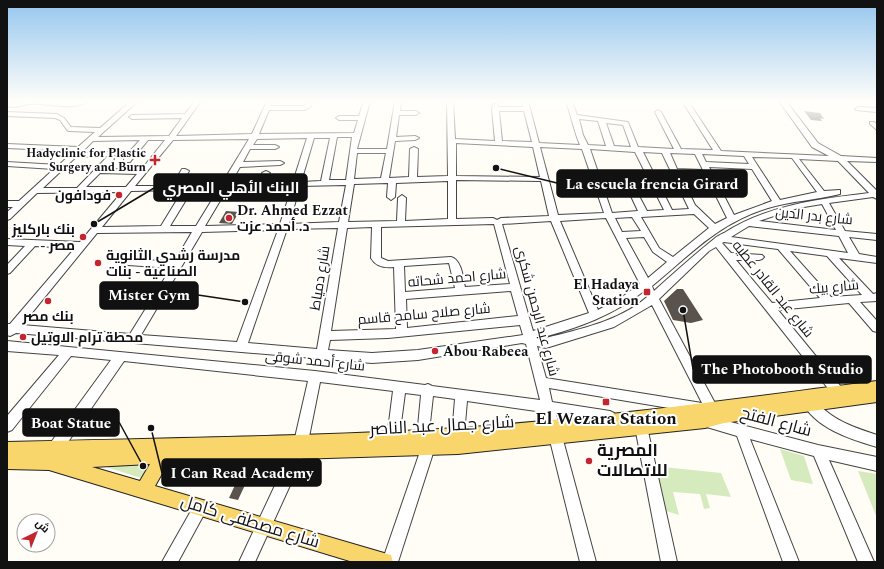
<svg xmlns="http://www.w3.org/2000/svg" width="884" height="569" font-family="Spectral,Cairo,serif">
<rect width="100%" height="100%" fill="#fffdf5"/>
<path fill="#d5ebbd" d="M780 449 804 456 813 484 791 480Z
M157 457 147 480 94 463Z
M654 466 721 473 731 497 706 494 710 508 704 509 700 494 673 492 679 515 663 510Z
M858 471 877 474V518Z"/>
<path fill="#5a524d" d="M804 111 820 113 824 119 820 118 822 121 811 120Z
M226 211 239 212 232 224 219 223Z
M677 289H683L703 320 691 323 673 320 664 301Z
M242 470 251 472 238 500 229 498Z"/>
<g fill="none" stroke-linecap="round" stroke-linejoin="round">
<defs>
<path id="minor" d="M9 101H16L15 104 23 101H89C72 112 48 102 29 104 21 105 16 109 8 106Z
M131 101H138L98 137 169 136 182 118 132 119 129 117 132 115 185 114 195 101H201L176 136 252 134 267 101H273L271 106H304L308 101H314L310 107 305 110H269L259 134 354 133 358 120H339L336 118 339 116H359L364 101H370L357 149H387L395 101H401L400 111H416L419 113 416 115H399L396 137 415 136 419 138 415 140 395 141 389 178 409 177 410 149 414 147 418 149 417 177 448 176 447 101H453L455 139 495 141 492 109 493 104H497L498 107H523L522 101H528L539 143 580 145C574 131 571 115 566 101H572L577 115 628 122 638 147 674 149 655 112 658 110 661 112 681 149 713 150 682 101H688L721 151 829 156 812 147 779 101H786L818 143 841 156 877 158V162L847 161 877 191V199L873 197 829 203 845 231 877 234V240L849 237 859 254 877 257V263L839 258 873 294 877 293V301L860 302 877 321V332L873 331 849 303 778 310 842 388 844 392 842 396 838 397 834 396 716 247 709 251 659 299 716 405 718 409 716 413 712 415 708 413 705 408 703 411 699 413 549 388 552 402 610 411 614 413 616 417 614 421 610 423 556 414 596 562H580L543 412 467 401 464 435 463 439 458 441 453 439 452 435 455 399 433 396 428 441 433 443 435 447 398 562H382L423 443 418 441 417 437 421 395 405 393 399 438 398 442 393 444 388 442 387 438 393 391 320 382 308 442 306 446 303 448 305 452 303 457 255 562H239L293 447 296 446 294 442 308 381 124 361 59 455 54 456 49 455 47 450 49 445 111 360 71 356 12 430 7 432V416L59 355 7 351V341L315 371 425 385 428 384 432 386 540 400 526 344 522 343 418 360 372 363 16 333 10 336 7 335V324H10L75 248 35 246 10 273 7 274V265L25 246 7 245V239L80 242 122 192 37 193 10 219 7 220V212L13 207H7V201H19L54 169 7 166V162L59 165 74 151 7 148V144L78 147 95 132 69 131 67 130 60 120 55 118 7 116V112L57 114 64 118 71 127 100 128ZM499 111H524L532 142 502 141ZM579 119 598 121 606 146 588 145 583 135ZM606 123 623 125 631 147 614 146ZM337 137H352L346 180H329ZM307 138 293 182 266 183 270 173 266 171 262 173 258 183 230 184 240 167 280 165 284 163 280 161 243 162 250 149H275L279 147 275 145H253L257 139ZM314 138H330L321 181 301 182ZM249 139 221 185H194L190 184 180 186 189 171 185 169H182L172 186H135L173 140ZM140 140 124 158V162H130L148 140H165L141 170 105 169 114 159 110 157H107L77 188H43L76 157 113 156 117 154 113 152 81 153 93 141ZM456 143 533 147 540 177 456 176ZM540 147 582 149 604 213 558 215ZM590 149 635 152 664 210 647 211 638 194 634 192 630 194 638 211 612 213ZM643 152 662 153 689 209 672 210ZM357 153H386L381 178 354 179ZM670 153 695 154 703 170 677 169ZM702 154 744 156 749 164 706 162ZM752 157 792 158 817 192 780 200ZM799 159 838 161 869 193C819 199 767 205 724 233 720 235 717 236 714 239 694 255 674 273 654 291L652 286C691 254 717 224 768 208 791 201 816 200 840 194V190L824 191ZM709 167 752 169 772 201 734 215ZM100 173 137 174 126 187H86ZM680 174H705L727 218 715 224 695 205ZM456 180 541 181 549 216 501 218 497 220 493 218 456 219ZM448 181V219L405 221 406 198 402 195 398 198 397 221 348 222 354 184 388 183 387 197 391 200 395 197 396 183ZM346 185 339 222 289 224 300 186ZM292 187 280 224 205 226 227 189ZM183 190 161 226 102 227 131 191ZM192 190H218L196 226H170ZM822 204 836 230 759 221 798 208ZM694 214 709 228 673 257 659 248 641 217ZM632 217 641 231 622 232 615 218ZM606 218 640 284 622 297 598 310 560 221ZM551 221 589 313 533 331 502 224ZM494 224 510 284 465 287C463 278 462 260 451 257L388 261 381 258V227ZM749 226 839 236 848 253 731 237ZM372 227 371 258C376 267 385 268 394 267L396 329 331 331 347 228ZM338 228 317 349 248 343 287 229ZM278 230 237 342 141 335 202 232ZM192 232 175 261 125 260 123 262 125 264 128 265 171 268 130 334 22 325 97 233ZM644 237 653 252 667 262 648 278 626 238ZM724 242 778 249 820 298 772 303 736 260H759L762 259 764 257 762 255 731 253 722 243ZM790 251 827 256 862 295 831 297ZM449 263 455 288 405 292 404 266ZM511 291 518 316 407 328 406 299ZM644 291 647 297C620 321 580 329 546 338H540C578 328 614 315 644 291ZM652 305 702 403 546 378 537 346 546 348 614 327ZM520 325 523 335 418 350 372 353 328 350 330 340 388 338Z
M858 107 877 108V112L856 110 855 109Z
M870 122H874L877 124V130L870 124Z
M807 395C815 397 819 406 826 411 840 423 859 429 877 435V447C850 439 814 428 801 400L803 396Z
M704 415 818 445 877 457V471L829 460 874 562H858L814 456 750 439 799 562H783L737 436 700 425 698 421 700 417Z
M641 421 646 423 647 427 677 562H661L635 427 636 423Z
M201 500 206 502 208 507 178 562H162L196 502Z"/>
<path id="major" d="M877 381V402L724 423 705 428 458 454 168 463 155 486 384 553 391 555 393 562H353L49 470 7 469V442C162 438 317 437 472 427 607 417 742 398 877 381ZM150 464 140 481 92 467Z"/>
</defs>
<use href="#minor" stroke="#444" stroke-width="2"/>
<use href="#major" stroke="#222" stroke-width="2"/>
<use href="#minor" fill="#fff" fill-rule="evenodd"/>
<use href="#major" fill="#f9d66b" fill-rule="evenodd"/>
</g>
<linearGradient id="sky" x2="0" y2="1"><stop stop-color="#95c6ee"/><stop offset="0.56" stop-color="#fffefa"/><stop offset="1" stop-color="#fffefa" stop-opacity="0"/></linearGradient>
<rect width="884" height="181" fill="url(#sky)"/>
<g fill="#c4262e" stroke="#fff" stroke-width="1.5">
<path d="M153 154h4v4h4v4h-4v4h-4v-4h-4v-4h4z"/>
<circle cx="119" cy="195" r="4"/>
<circle cx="229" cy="218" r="4"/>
<circle cx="83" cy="237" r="4"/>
<circle cx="98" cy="263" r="4"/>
<rect x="643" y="288" width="8" height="8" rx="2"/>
<circle cx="48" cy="301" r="4"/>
<circle cx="23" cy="337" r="4"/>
<circle cx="435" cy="351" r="4"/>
<rect x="602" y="398" width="8" height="8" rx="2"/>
<circle cx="589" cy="461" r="4"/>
</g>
<g text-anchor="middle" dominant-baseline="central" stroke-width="4" stroke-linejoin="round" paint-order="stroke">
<g font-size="12" font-weight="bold" fill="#111" stroke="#fff" text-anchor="end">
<text x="146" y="153">Hadyclinic for Plastic<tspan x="146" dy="14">Surgery and Burn</tspan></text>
</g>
<g font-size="14" font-weight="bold" fill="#111" stroke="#fff" text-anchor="start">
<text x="111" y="195" text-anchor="end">فودافون</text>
<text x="237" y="210">Dr. Ahmed Ezzat<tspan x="237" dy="16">د. أحمد عزت</tspan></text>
<text x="75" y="229" text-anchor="end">بنك باركليز<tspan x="75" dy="16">- مصر</tspan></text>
<text x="106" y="255">مدرسة رشدي الثانوية<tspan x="106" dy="16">الصناعية - بنات</tspan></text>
<text x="639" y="284" text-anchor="end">El Hadaya<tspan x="639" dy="16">Station</tspan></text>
<text x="48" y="316" text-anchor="middle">بنك مصر</text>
<text x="31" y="337">محطة ترام الاوتيل</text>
<text x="443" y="351">Abou Rabeea</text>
</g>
<g font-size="14" fill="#111" stroke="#fff">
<text transform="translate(814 216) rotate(6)">شارع بدر الدين</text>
<text transform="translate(320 278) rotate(-81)">شارع دمياط</text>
<text transform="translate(457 278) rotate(-5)">شارع احمد شحاته</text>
<text transform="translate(834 287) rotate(-5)">شارع بيك</text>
<text transform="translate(773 289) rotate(51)">شارع عبد القادر عطيه</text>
<text transform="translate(537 311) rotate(75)">شارع عبد الرحمن شكرى</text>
<text transform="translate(424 314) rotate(-5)">شارع صلاح سامح قاسم</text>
<text transform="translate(315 361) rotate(6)">شارع أحمد شوقى</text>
</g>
<g font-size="17" font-weight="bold" fill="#111" stroke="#fff">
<text x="606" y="419">El Wezara Station</text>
<text x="597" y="451" text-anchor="start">المصرية<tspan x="597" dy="20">للاتصالات</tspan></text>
</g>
<g font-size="17" fill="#111" stroke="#fff">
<text transform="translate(776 422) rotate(15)">شارع الفتح</text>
<text transform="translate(442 426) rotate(-3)">شارع جمال عبد الناصر</text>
<text transform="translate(250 522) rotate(17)">شارع مصطفى كامل</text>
</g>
</g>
<path fill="none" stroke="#111" stroke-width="1.5" d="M496 168L557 183M94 224L154 188M245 302L198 295M683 310L693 369M143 466L119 422M151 428L162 473"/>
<g fill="#111" stroke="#fff" stroke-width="1.5">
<circle cx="496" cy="168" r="4"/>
<circle cx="94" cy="224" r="4"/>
<circle cx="245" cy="302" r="4"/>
<circle cx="683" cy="310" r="4"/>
<circle cx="143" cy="466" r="4"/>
<circle cx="151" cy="428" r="4"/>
</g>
<g fill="#111" stroke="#111" stroke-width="1.5">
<rect x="557" y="170" width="190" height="27" rx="4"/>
<rect x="154" y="174" width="153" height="27" rx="4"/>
<rect x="100" y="282" width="98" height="27" rx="4"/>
<rect x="693" y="356" width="178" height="27" rx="4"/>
<rect x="23" y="409" width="96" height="27" rx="4"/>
<rect x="162" y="459" width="159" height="27" rx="4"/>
</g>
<g font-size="15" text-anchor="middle" font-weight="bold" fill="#fff">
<text x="652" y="189">La escuela frencia Girard</text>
<text x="231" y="193">البنك الأهلي المصري</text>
<text x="149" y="300">Mister Gym</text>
<text x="782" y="374">The Photobooth Studio</text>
<text x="71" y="428">Boat Statue</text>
<text x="242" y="478">I Can Read Academy</text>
</g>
<rect width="884" height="569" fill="none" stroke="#111111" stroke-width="16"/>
<g transform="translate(36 533) rotate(43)"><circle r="19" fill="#ffffff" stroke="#a0a0a0"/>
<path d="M0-3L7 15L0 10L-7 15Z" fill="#c4262e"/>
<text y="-6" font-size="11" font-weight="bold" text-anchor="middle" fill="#111111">ش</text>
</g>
</svg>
